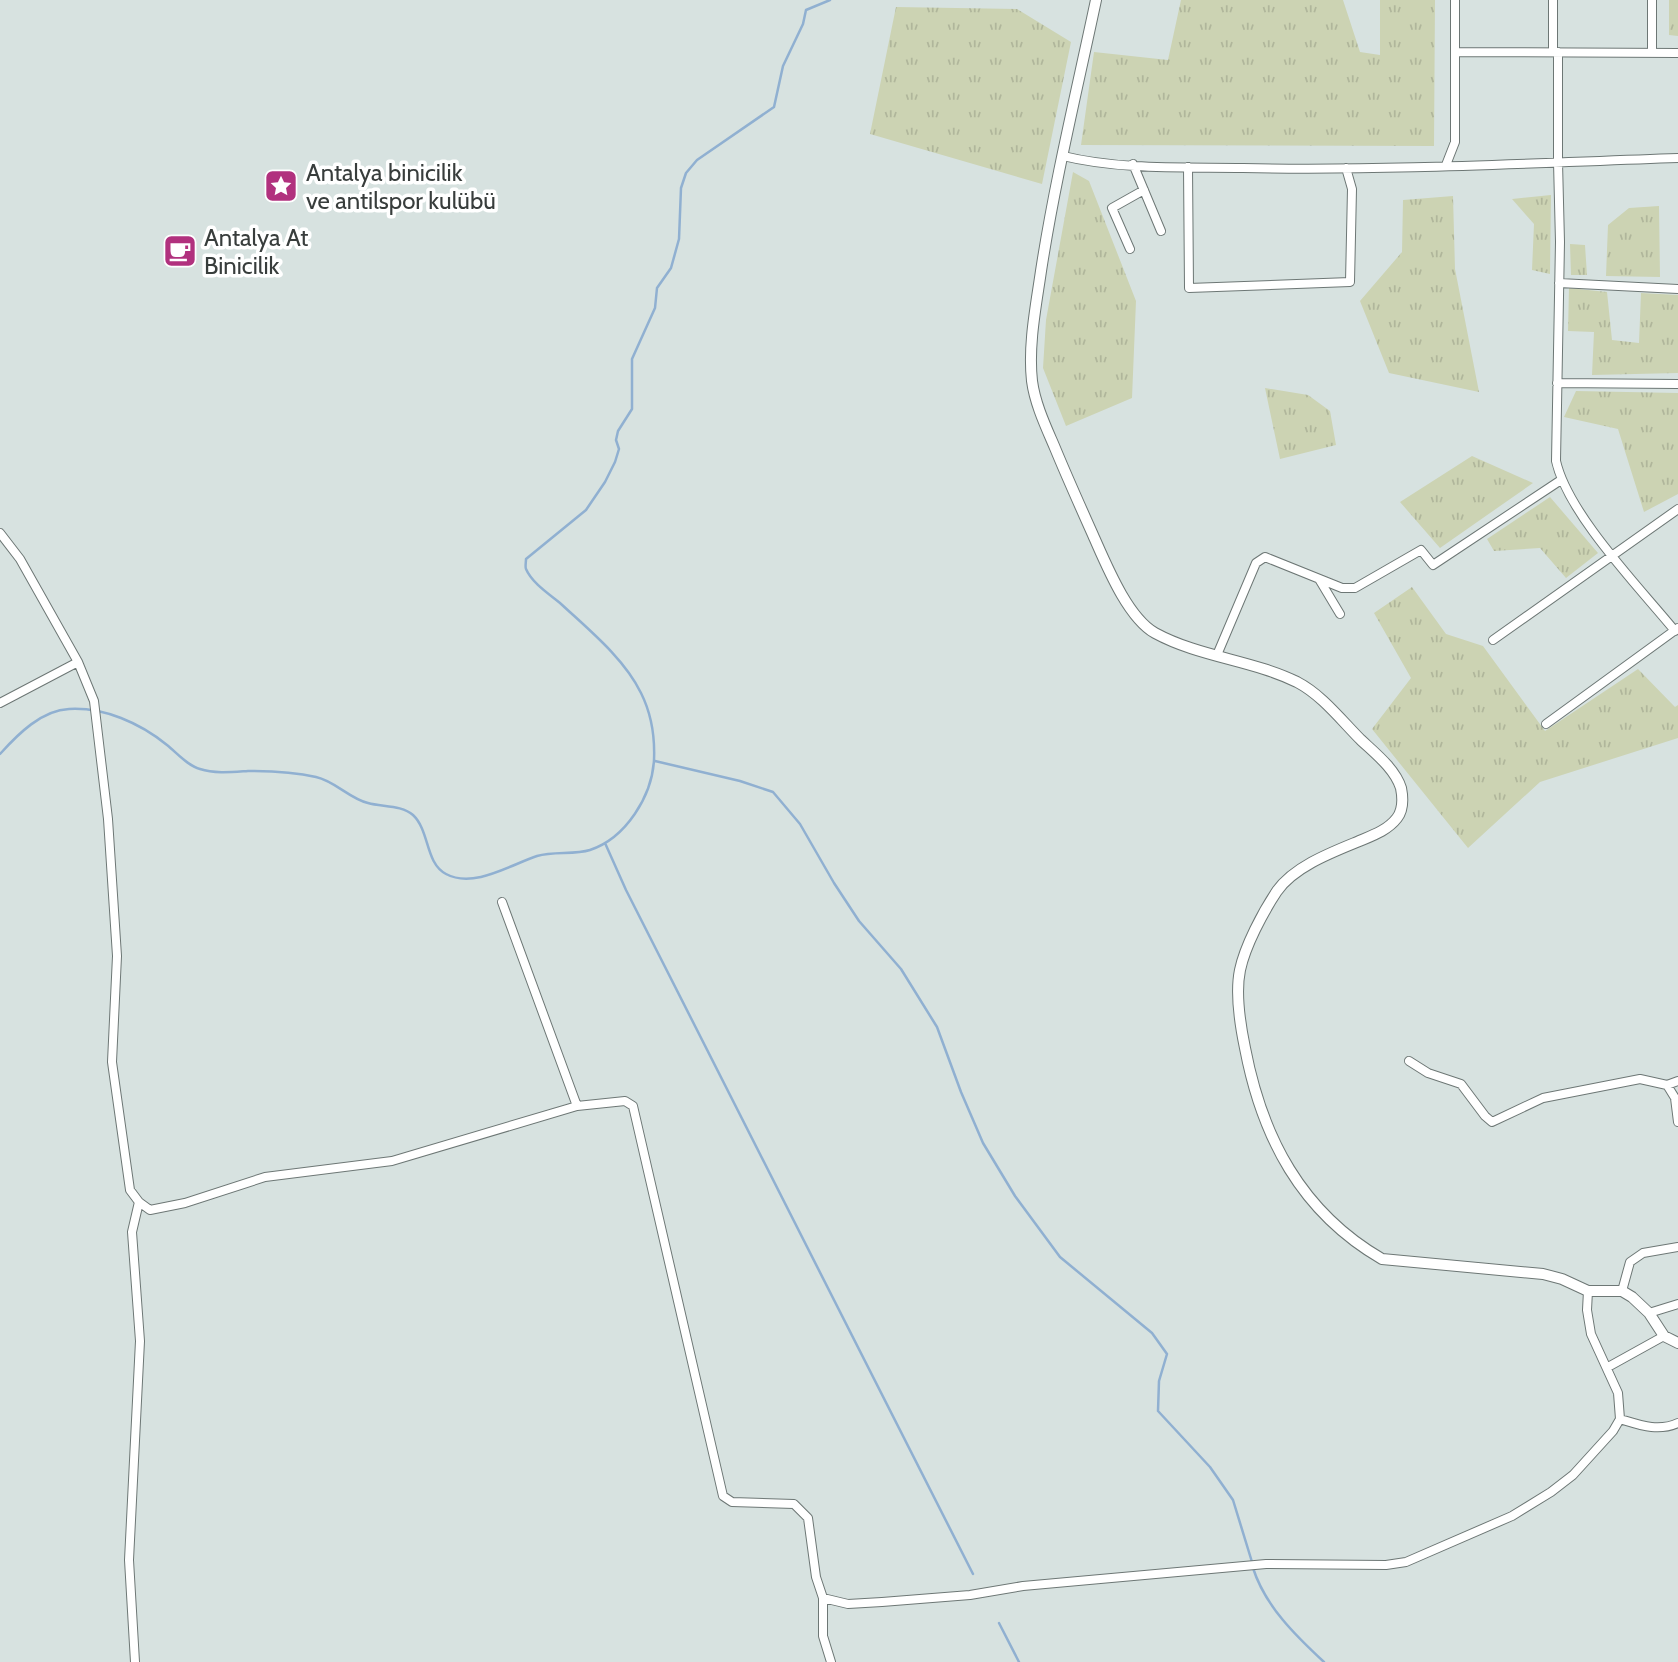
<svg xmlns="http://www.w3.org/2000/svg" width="1678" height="1662" font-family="Cabin,sans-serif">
<defs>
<pattern id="grass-tufts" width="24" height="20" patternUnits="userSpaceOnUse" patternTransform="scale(1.75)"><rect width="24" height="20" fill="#ccd3b3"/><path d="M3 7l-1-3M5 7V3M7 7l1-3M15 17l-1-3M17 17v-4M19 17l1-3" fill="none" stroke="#b0b69b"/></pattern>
</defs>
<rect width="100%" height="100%" fill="#d7e2e0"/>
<path fill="url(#grass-tufts)" d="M1181 0H1343L1360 52 1380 55V0H1435L1434 146 1081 145 1094 52 1168 60Z
M1669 0H1678V36L1669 35Z
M896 7 1017 9 1071 42 1042 184 870 134Z
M1073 172 1089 181 1136 301 1132 398 1066 426 1043 368 1046 320Z
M1551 195 1550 274 1532 270 1534 224 1512 199Z
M1453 196 1455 269 1479 392 1389 373 1360 301 1402 252 1403 200Z
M1659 206 1660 277 1606 276 1608 225 1629 208Z
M1570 244 1585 245 1587 275H1571Z
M1569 288 1607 292 1612 340 1639 343 1641 293 1678 295V373L1592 375 1594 332 1568 331Z
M1265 388 1308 395 1330 411 1336 445 1280 459Z
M1576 391 1678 393V494L1644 512 1618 429 1564 417Z
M1472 456 1533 483 1440 548 1400 502Z
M1550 497 1598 553 1566 578 1540 548 1494 551 1487 539Z
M1412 587 1446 634 1483 646 1545 731 1638 669 1675 707 1678 705V738L1540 782 1468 848 1372 729 1411 678 1374 613Z"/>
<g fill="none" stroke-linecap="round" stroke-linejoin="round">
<path stroke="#90b0d1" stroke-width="2.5" d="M0 754C18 734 42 710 69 709 104 707 140 723 167 745 177 753 188 766 200 769 215 774 233 772 248 771 270 771 294 772 316 777 335 781 350 799 368 803 382 807 402 805 413 815 430 831 425 863 446 874 474 889 512 864 537 856 554 851 574 855 590 850 626 838 652 796 654 760 655 737 651 713 641 693 624 658 588 629 560 603 549 594 532 583 526 569 525 567 526 562 526 559L586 510 605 482 615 462 619 449 616 440 618 431 632 409V359L655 308 657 288 671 268 679 239 681 188 686 173 697 160 774 107 783 66 803 24 806 10 830 0
M655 761 740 781 773 792 800 824 834 883 859 921 901 969 937 1027 961 1092 983 1143 1015 1196 1060 1257 1152 1333 1167 1354 1159 1381 1158 1411 1210 1467 1233 1500 1252 1562
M605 843 626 890 973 1574
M1253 1568C1265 1606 1296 1636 1324 1662
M999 1623 1019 1662"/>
<defs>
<path id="minor" d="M1553 0V52
M1652 0V53
M1456 52 1678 53
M1558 52V162L1560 242 1556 461C1568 514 1639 587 1675 631
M1063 156C1120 170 1184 167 1243 168 1388 171 1533 163 1678 158
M1133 164 1161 231
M1446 165 1455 142V0
M1188 167 1189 288 1350 282 1352 189 1346 168
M1130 249 1112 208 1144 190
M1559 283 1678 289
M1557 383 1678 384
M0 533 20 559 78 662 94 701 108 819 117 956 112 1062 130 1190 139 1202 150 1210 185 1203 265 1177 392 1161 577 1106 625 1101 633 1106 723 1496 732 1502 794 1504 808 1518 816 1577 823 1598 848 1604 882 1602 970 1595 1023 1586 1266 1564 1386 1565 1406 1562 1512 1516 1551 1492 1573 1475 1613 1431 1620 1419 1618 1393 1591 1334 1587 1310 1588 1291
M1319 579 1340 614
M1493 640 1678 509
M1217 655 1256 563 1265 557 1342 588H1355L1421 550 1433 565 1561 480
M0 703 78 662
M1546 724 1678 628
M502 902 577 1106
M1409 1061 1428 1073 1461 1084 1485 1116 1492 1122 1543 1098 1640 1079 1667 1085 1675 1098 1678 1122
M1667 1085 1678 1081
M1622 1291 1630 1262 1643 1253 1678 1247
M1649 1313 1678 1304
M1608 1367 1664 1336
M1620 1419C1640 1425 1658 1432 1678 1423
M823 1598V1636L831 1662
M135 1662 129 1560 140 1341 132 1232 139 1202"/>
<path id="tertiary" d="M1096 0C1077 90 1055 180 1041 271 1036 306 1028 345 1032 381 1035 404 1046 427 1055 448 1067 477 1080 506 1093 535 1106 564 1127 617 1155 633 1199 657 1252 660 1297 682 1322 695 1341 720 1361 740 1376 754 1395 769 1401 788 1403 798 1403 810 1397 818 1387 831 1371 836 1357 842 1330 853 1294 867 1277 891 1263 912 1245 946 1240 970 1235 994 1240 1024 1245 1048 1262 1137 1301 1212 1382 1259L1543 1274 1562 1279 1588 1291H1622L1632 1297 1649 1313 1664 1336 1678 1343"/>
</defs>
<use href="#minor" stroke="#6d7775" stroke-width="10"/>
<use href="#tertiary" stroke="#6d7775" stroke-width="12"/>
<use href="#minor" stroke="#fff" stroke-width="8"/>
<use href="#tertiary" stroke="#fff" stroke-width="10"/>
</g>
<defs>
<symbol id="sight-square" viewBox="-11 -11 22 22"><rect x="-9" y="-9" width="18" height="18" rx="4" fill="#b1317e" stroke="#fff"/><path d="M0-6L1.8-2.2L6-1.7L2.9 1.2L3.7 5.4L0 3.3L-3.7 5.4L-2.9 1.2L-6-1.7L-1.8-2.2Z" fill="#fff"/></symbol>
<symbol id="cafe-square" viewBox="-11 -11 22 22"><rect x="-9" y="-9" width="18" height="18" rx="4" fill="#b1317e" stroke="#fff"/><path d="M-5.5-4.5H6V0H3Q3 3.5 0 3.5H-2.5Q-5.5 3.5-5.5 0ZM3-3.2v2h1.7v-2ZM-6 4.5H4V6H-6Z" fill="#fff"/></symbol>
</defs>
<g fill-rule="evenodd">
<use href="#sight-square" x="262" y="167" width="38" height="38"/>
<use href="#cafe-square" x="161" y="232" width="38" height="38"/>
</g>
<g text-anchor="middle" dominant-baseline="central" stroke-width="7" stroke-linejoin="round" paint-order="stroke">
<g font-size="24" fill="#383d3c" stroke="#fff" text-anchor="start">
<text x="306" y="172">Antalya binicilik<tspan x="306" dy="28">ve antilspor kulübü</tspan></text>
<text x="204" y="237">Antalya At<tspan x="204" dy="28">Binicilik</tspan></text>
</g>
</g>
</svg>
